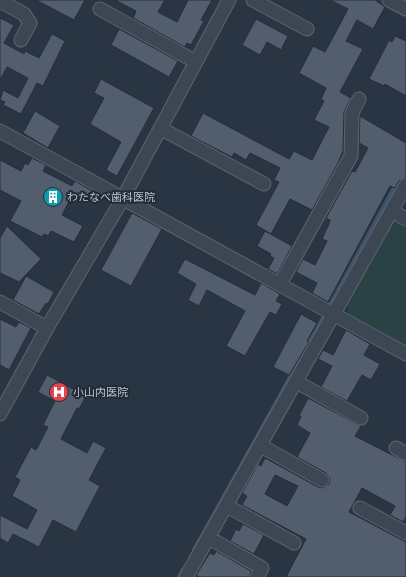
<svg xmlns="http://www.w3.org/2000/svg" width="406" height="577" font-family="Helvetica,'Noto Sans JP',sans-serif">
<rect width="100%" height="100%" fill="#293543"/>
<path fill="#2b4244" d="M394 219 406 225V348L350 317 347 305Z"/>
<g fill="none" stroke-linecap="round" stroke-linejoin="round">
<path stroke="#40536b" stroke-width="4" d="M329 307 396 184
M194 550 323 318
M179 577 183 570"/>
</g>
<path fill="#525e6e" stroke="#242e3a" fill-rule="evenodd" d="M36 0H85L74 20Z
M115 0H165L158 12 177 22 188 0H212L201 20 204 21 191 45 187 43 185 47 133 18 136 11Z
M330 0H375L385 7 373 29 357 20 346 41 363 49 340 92 351 98 344 112 343 151 338 163 312 210 290 199 271 234 256 225 279 182 274 180 280 168 250 153 246 160 234 153 232 157 191 136 203 113 289 159 294 151 312 160 329 127 314 120 324 101 321 99 326 88 299 73 313 46 325 52 348 9Z
M0 18 14 25 4 43 24 54 25 51 39 58 52 34 65 41 43 86 37 83 21 114 3 105 5 102 0 100 3 90 18 98 28 78 7 67 0 80Z
M256 19 288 36 281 50 267 42 260 55 242 45Z
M119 29 178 61 169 77 111 45Z
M395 36 406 41V96L385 84 384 86 369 79 389 40 392 42Z
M101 79 154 108 117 176 106 170 121 142 90 124 104 98 94 93Z
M35 111 60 126 48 148 23 133Z
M360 116 406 143V177L399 181 395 188 390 186 328 302 312 293 317 283 296 272 303 259 315 265 327 241 322 239 329 224 330 220 326 218 352 171 355 172 368 148 359 143Z
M32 158 46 165 43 171 72 186 75 181 92 191 88 200 74 192 62 215 83 226 74 242 51 231 48 236 44 234 42 237 10 221 21 201 0 190V160L21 171 25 163 28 165Z
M132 213 162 229 131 286 101 270Z
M7 226 41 259 19 282 0 273V238Z
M265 231 292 246 277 274 268 269 274 258 270 256 271 254 257 246Z
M185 259 255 295 261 283 280 294 276 301 282 304 276 315 270 312 245 356 226 346 245 311 207 290 199 306 188 300 196 284 177 273Z
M26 276 54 292 48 304 46 303 39 314 13 300Z
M301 314 317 323 307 341 309 342 289 375 273 367Z
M0 319 16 327 19 322 31 328 9 370 0 365Z
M346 330 370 344 364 355 380 364 371 380 362 375 347 401 321 387 332 366 318 359 323 350 333 355Z
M47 375 86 396 79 409 77 408 61 439 87 453 93 441 106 448 89 480 100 486 76 532 53 520 39 547 13 534 8 543 0 538V515L27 529 37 510 12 496 20 480 15 477 31 447 36 450 48 427 43 425 55 401 38 392Z
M308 398 361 426 355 436 406 462V517L403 522 390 515 395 506 362 488 349 512 406 542V577H286L306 539 242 505 247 496 242 493 258 464 261 466 265 458 318 487 323 488 329 484 330 479 326 473 297 457 310 433 297 425 301 417 299 416ZM275 475 298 486 287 506 265 494Z
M243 524 264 535 254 554 230 541 236 529 239 531Z
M216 551 251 571 249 577H199L196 575 210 553 214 555Z"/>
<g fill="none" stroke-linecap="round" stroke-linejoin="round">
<defs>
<path id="minor" d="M253 0 307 29
M389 0 406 9
M0 1 24 14 30 23 21 40
M100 9 196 62
M160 128 264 184
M0 131 406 354
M392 211 406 219
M280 284 351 156 352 113 359 99
M0 302 47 328
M297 382 361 418
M0 414 47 328 123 198 229 0
M261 446 322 480
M396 448 406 454
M227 506 294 543
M360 508 406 533
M209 538 262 568 257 577
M186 577 406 185"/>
</defs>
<use href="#minor" stroke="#5c6570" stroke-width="15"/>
<use href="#minor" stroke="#3d4753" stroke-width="13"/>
</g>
<defs>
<symbol id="building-disc" viewBox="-11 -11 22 22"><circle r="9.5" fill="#0f9aa8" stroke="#222c38"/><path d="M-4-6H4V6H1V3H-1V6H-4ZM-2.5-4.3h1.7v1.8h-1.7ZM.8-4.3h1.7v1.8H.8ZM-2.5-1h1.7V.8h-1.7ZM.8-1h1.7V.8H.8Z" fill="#fff"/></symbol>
<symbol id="hospital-disc" viewBox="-11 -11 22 22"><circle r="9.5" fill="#e0444e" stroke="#222c38"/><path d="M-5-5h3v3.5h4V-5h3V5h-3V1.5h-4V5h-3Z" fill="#fff"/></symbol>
</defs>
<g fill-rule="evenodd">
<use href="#building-disc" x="42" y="186" width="22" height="22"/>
<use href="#hospital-disc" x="48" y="381" width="22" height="22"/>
</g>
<g text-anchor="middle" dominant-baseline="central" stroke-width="4" stroke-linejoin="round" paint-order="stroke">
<g font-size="11" fill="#bbc2cc" stroke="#222c38" text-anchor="start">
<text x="67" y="197">わたなべ歯科医院</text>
<text x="73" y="392">小山内医院</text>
</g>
</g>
</svg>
